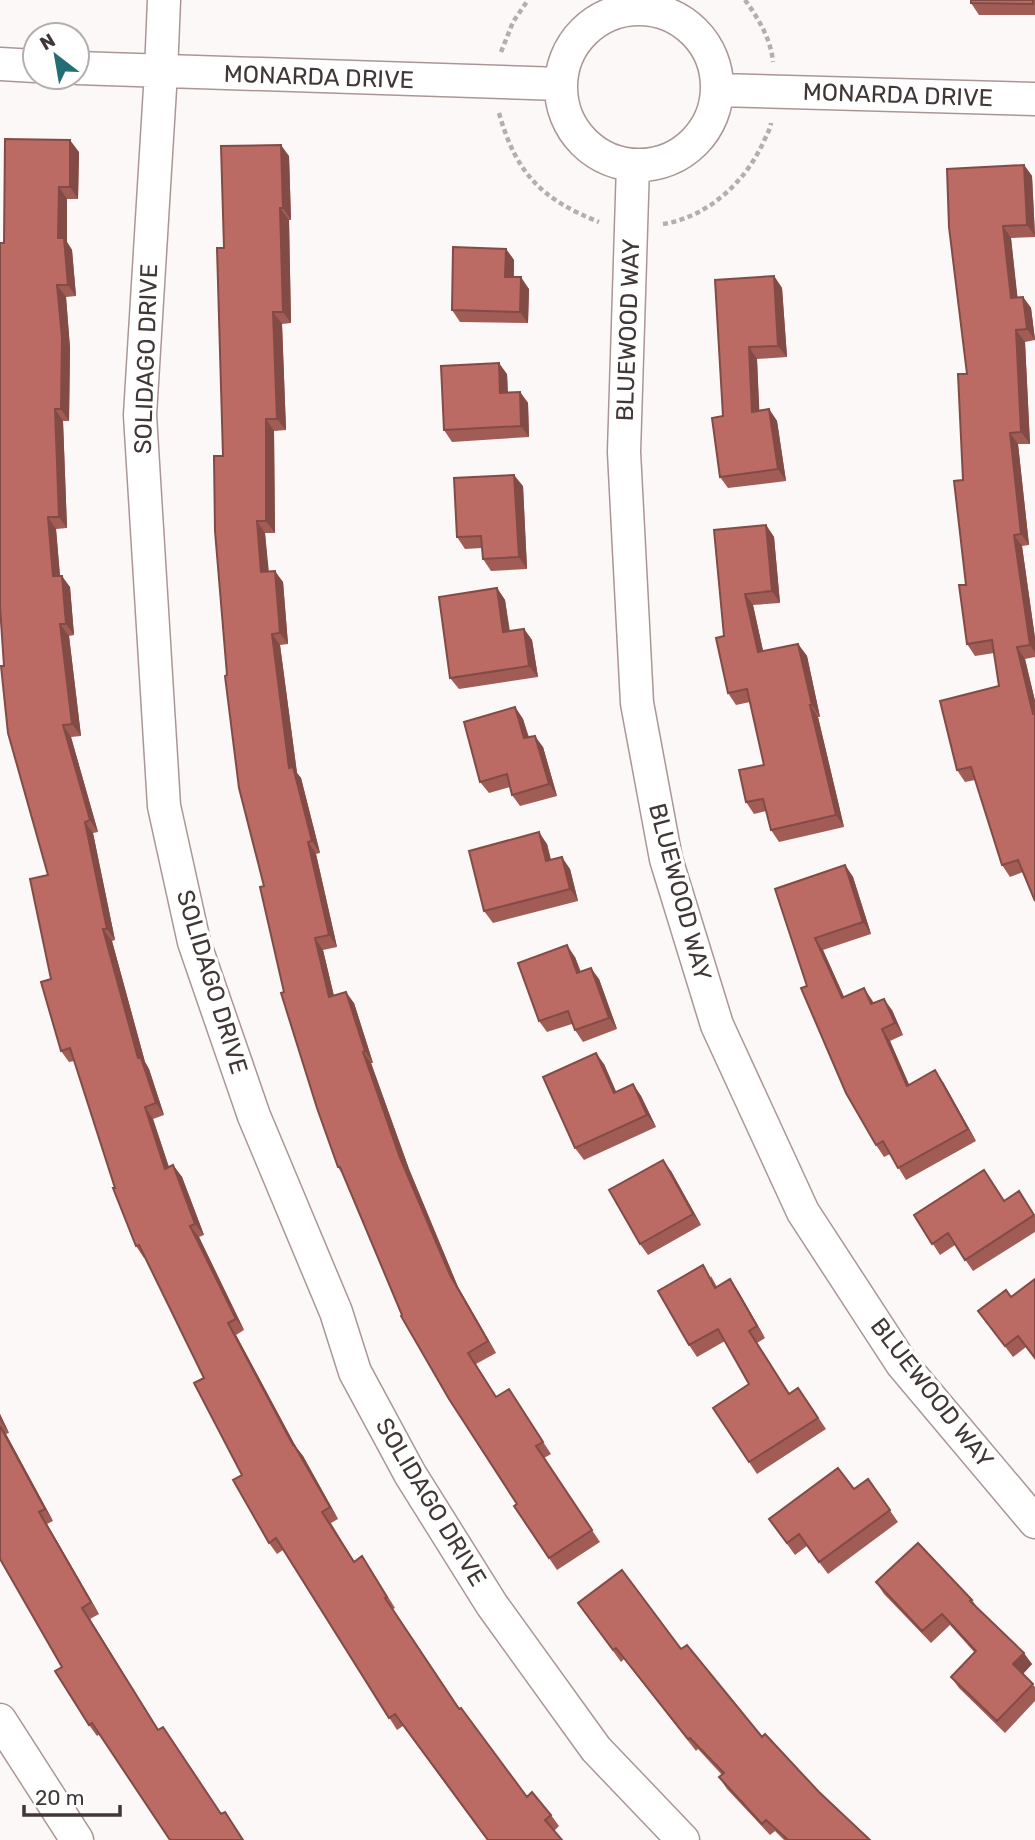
<svg xmlns="http://www.w3.org/2000/svg" width="1035" height="1840" font-family="Rubik,sans-serif">
<rect width="100%" height="100%" fill="#fcf8f7"/>
<g fill="none" stroke-linecap="round" stroke-linejoin="round">
<defs>
<path id="minor" d="M164 0 161 72 140 415 164 806 194 942 254 1116 336 1312 355 1372 410 1474 492 1605 596 1749 683 1840
M561 87a78 78 0 1 1 156 0a78 78 0 1 1-156 0Z
M0 64 35 66
M77 68 560 84
M718 90 1035 99
M633 165 624 452 637 703 666 859 717 1025 803 1212 902 1364 1035 1522
M0 1720 77 1840"/>
</defs>
<use href="#minor" stroke="#aa9795" stroke-width="35"/>
<path stroke="#b4aead" stroke-width="4.5" stroke-dasharray="5 3.5" stroke-linecap="butt" d="M745 0C758 18 771 39 773 62
M501 52 513 22 528 0
M499 113C516 173 541 199 599 222
M663 224C708 217 745 182 763 143 766 136 770 130 771 123"/>
<use href="#minor" stroke="#fff" stroke-width="32"/>
</g>
<path fill="#a15c56" d="M1035 0V15H979L971 3Z
M79 152 78 199H67V242L72 250 76 296 66 297 70 348 69 421H63L67 528 56 529 60 576 70 587 74 635 69 636 81 736 71 737 98 832 93 833 115 940 112 941 145 1062 149 1069 164 1115 153 1119 169 1167 173 1165 182 1177 204 1235 199 1237 244 1330 236 1335 296 1447 303 1456 338 1519 331 1523 354 1561 370 1568 395 1608 393 1609 460 1709 527 1797 551 1815 559 1826 554 1831 562 1840H487L403 1726 397 1730 283 1550 277 1554 269 1543 204 1378 145 1257 144 1258 136 1246 115 1188 74 1061 69 1062 61 1051 51 979 48 875 4 666V243Z
M289 156 291 220H289L291 323 282 324 286 430 274 431 275 533H265L268 571 283 582 288 644 280 645 297 773 301 778 320 853 316 854 337 947 323 950 334 996 354 1003 373 1063H371L409 1169 458 1287 496 1353 476 1364 496 1397 509 1389 551 1454 544 1458 600 1542 557 1570 514 1506 517 1504 402 1315 343 1175 338 1167 284 992 227 675 223 456 224 248Z
M1024 165 1032 176 1035 237 1011 238 1017 297H1023L1031 308 1035 340 1025 342 1030 444H1018L1029 545 1022 546 1035 638V657L1025 659 1035 701V901L1023 872 1010 877 1002 865 975 780 965 782 957 770 999 686 994 653 975 656 967 644 963 480 967 374 949 227Z
M506 249 514 260V277L529 289 528 323 460 322 452 310Z
M774 276 782 288 787 357 757 359 759 411 769 409 777 421 786 481 728 488 720 477 723 416Z
M507 374 508 392H520L528 403 529 437 452 442 444 430Z
M523 486 527 569 491 571 483 559 482 548 465 549 457 537Z
M766 525 774 537 780 603 753 605 763 651 798 644 807 656 820 717H818L844 827 779 842 771 830 766 811 754 814 746 802 764 765 750 702 736 705 728 693 724 636Z
M497 588 505 600 510 631 524 629 532 640 538 677 459 689 450 678Z
M515 707 523 719 529 737 543 747 557 796 520 806 512 795 510 787 489 793 480 782Z
M547 844 551 860 570 869 578 901 493 923 484 911Z
M845 865 853 877 871 934 823 950 844 997 872 1000 873 1003 892 1010 903 1035 890 1041 909 1085 943 1082 976 1141 906 1180 890 1154 884 1157 876 1145 775 889Z
M575 957 581 972 599 979 617 1029 583 1042 575 1030 572 1024 547 1032 539 1021Z
M604 1064 616 1092 633 1084 641 1096 656 1127 584 1160 575 1148Z
M671 1171 701 1225 648 1255 640 1244Z
M1004 1201 1035 1216V1232L973 1271 955 1245 940 1255 914 1215Z
M711 1276 717 1287 738 1291 765 1338 757 1343 789 1394 806 1399 826 1429 757 1474 749 1462V1384L725 1341 697 1357 689 1345Z
M1035 1279V1359L1026 1347 1013 1357 978 1311 1011 1297Z
M0 1414 9 1433 6 1434 53 1521 47 1524 99 1614 90 1619 158 1730 221 1814 244 1840 100 1734 97 1736 89 1725 62 1667 0 1559Z
M868 1479 898 1522 828 1574 807 1546 795 1555 769 1519 854 1489Z
M876 1582 972 1600 979 1610 1032 1664 1023 1674 1035 1687V1701L1005 1733 959 1688 951 1677 975 1653 950 1625 931 1643 884 1594Z
M578 1603 681 1649 762 1737 870 1840H784L775 1831 770 1835 727 1789 719 1777 722 1775 698 1749 696 1751 624 1659 621 1662Z"/>
<path fill="#834b46" d="M70 140 79 152 78 199 70 187Z
M281 145 289 156 291 220 283 208Z
M1024 165 1032 176 1035 236 1027 225Z
M59 187 67 199V242L72 250 76 296 68 285 58 238Z
M280 208 289 220 291 323 283 312Z
M1003 226 1011 238 1019 310 1011 298Z
M506 249 514 260 513 288 505 277Z
M774 276 782 288 787 357 778 346Z
M521 277 529 289 528 323 520 312Z
M57 285 66 297 70 348 69 421 61 409Z
M1023 297 1031 308 1035 340 1027 329Z
M273 312 282 324 286 430 277 419Z
M1016 330 1025 342 1030 444 1021 432Z
M749 347 757 359 760 424 752 412Z
M499 363 507 374 508 404 500 393Z
M520 392 528 403 529 437 521 426Z
M55 409 63 421 67 528 59 517Z
M769 409 777 421 786 481 778 469Z
M266 419 274 431 275 533 266 521Z
M1010 433 1018 444 1029 545 1021 534Z
M514 475 523 486 527 569 519 557Z
M48 517 56 529 61 588 53 576Z
M257 521 265 533 270 583 261 572Z
M766 525 774 537 780 603 772 591Z
M1014 535 1022 546 1035 638V653L1030 645Z
M275 571 283 582 288 644 280 633Z
M62 576 70 587 74 635 66 624Z
M497 588 505 600 511 644 503 632Z
M745 594 753 605 766 664 758 652Z
M60 624 69 636 81 736 72 724Z
M524 629 532 640 538 677 529 666Z
M272 634 280 645 297 773 301 778 320 853 312 841 289 768Z
M798 644 807 656 820 717 812 705Z
M1017 647 1025 659 1035 701V717L1033 714Z
M810 705 818 717 844 827 836 815Z
M515 707 523 719 532 750 524 738Z
M63 725 71 737 98 832 90 820Z
M535 736 543 747 557 796 549 784Z
M85 822 93 833 115 940 107 929Z
M539 832 547 844 554 873 546 861Z
M308 842 316 854 337 947 329 935Z
M562 857 570 869 578 901 570 889Z
M845 865 853 877 871 934 863 922Z
M103 929 112 941 145 1062 149 1069 164 1115 156 1103 138 1058Z
M315 938 323 950 337 1009 329 997Z
M815 938 823 950 850 1010 842 998Z
M567 945 575 957 585 985 577 973Z
M591 968 599 979 617 1029 609 1018Z
M864 988 872 1000 879 1016 871 1004Z
M346 992 354 1003 373 1063 365 1051Z
M884 999 892 1010 903 1035 895 1023Z
M882 1029 890 1041 915 1098 907 1086Z
M363 1052 371 1063 409 1169 458 1287 496 1353 488 1341 450 1275 400 1158Z
M596 1053 604 1064 622 1105 614 1093Z
M935 1070 943 1082 976 1141 968 1129Z
M633 1084 641 1096 656 1127 647 1115Z
M145 1107 153 1119 173 1180 165 1169Z
M663 1160 671 1171 701 1225 693 1214Z
M173 1165 182 1177 204 1235 195 1224Z
M190 1226 199 1237 244 1330 236 1319Z
M730 1279 738 1291 765 1338 757 1326Z
M228 1323 236 1335 296 1447 303 1456 338 1519 330 1507 293 1445Z
M0 1414 9 1433 0 1420Z
M0 1425 6 1434 53 1521 45 1509Z
M39 1512 47 1524 99 1614 91 1602Z
M82 1608 90 1619 166 1742 158 1730Z
M1024 1653 1032 1664 1021 1676 1013 1664Z"/>
<path fill="#bb6b64" stroke="#834b46" stroke-width="2" d="M971 0H1033V4L971 3Z
M5 139 70 140V187H59L58 238H64L68 285H57L62 337 61 409H55L59 517H48L53 576H62L66 624H60L72 724 63 725 90 820 85 822 107 929H103L138 1058H141L156 1103 145 1107 165 1169 173 1165 195 1224 190 1226 236 1319 228 1323 293 1445H294L330 1507 322 1512 354 1562 362 1556 387 1597 385 1598 459 1709 461 1708 527 1797 532 1792 551 1815 545 1820 562 1840H488L395 1714 389 1718 276 1538 269 1543 233 1480 242 1475 194 1383 204 1378 139 1245 136 1246 113 1188H115L70 1048 61 1051 41 982 51 979 30 879 48 875 8 733 1 666H4L0 607V243H4Z
M281 145 283 208H280L283 312H273L277 419H266V521H257L261 572 275 571 280 633 272 634 289 768 293 767 312 841 308 842 329 935 315 938 329 997 346 992 365 1051 363 1052 400 1158 450 1275 488 1341 468 1353 496 1397 509 1389 543 1442 536 1446 592 1530 549 1558 514 1506 517 1504 449 1399 401 1316 402 1315 340 1167H338L317 1108 281 993 284 992 260 887 264 886 239 788 225 676 227 675 215 531 214 456H223L217 248H224L221 146Z
M1024 165 1027 225 1003 226 1011 298 1023 297 1027 329 1016 330 1021 432 1010 433 1021 534 1014 535 1030 645 1017 647 1033 714H1035V901L1018 860 1002 865 971 767 957 770 940 701 999 686 992 640 967 644 959 585H966L954 481 963 480 958 374H967L949 227 947 169Z
M453 247 506 249 505 277H521L520 312 452 310Z
M774 276 778 346 749 347 752 412 769 409 778 469 720 477 712 418 723 416 715 280Z
M499 363 500 393 520 392 521 426 444 430 441 366Z
M514 475 519 557 483 559 481 536 457 537 454 478Z
M766 525 772 591 745 594 758 652 798 644 812 705H810L836 815 771 830 763 799 746 802 739 770 764 765 747 689 728 693 716 638 724 636 714 530Z
M497 588 503 632 524 629 529 666 450 678 439 597Z
M515 707 524 738 535 736 549 784 512 795 507 774 480 782 464 722Z
M539 832 546 861 562 857 570 889 484 911 469 851Z
M845 865 863 922 815 938 842 998 864 988 871 1004 884 999 895 1023 882 1029 907 1086 935 1070 968 1129 898 1168 883 1141 876 1145 846 1093 801 988 807 986 775 889Z
M567 945 577 973 591 968 609 1018 575 1030 568 1011 539 1021 518 963Z
M596 1053 614 1093 633 1084 647 1115 575 1148 543 1077Z
M663 1160 693 1214 640 1244 609 1190Z
M984 1170 1004 1201 1019 1191 1034 1215 965 1260 948 1233 932 1244 914 1215Z
M703 1265 715 1288 730 1279 757 1326 749 1331 789 1394 798 1388 818 1418 749 1462 713 1408 749 1384 718 1329 689 1345 658 1291Z
M1035 1279V1358L1018 1336 1005 1346 978 1311 1006 1290 1011 1297Z
M0 1426 45 1509 39 1512 91 1602 82 1608 158 1730 163 1727 221 1814 225 1812 243 1840H170L92 1723 89 1725 55 1671 62 1667 0 1559Z
M838 1468 854 1489 868 1479 890 1510 819 1562 799 1534 787 1543 769 1519Z
M918 1543 972 1600 970 1601 1024 1653 1013 1664 1033 1684 997 1721 951 1677 976 1651 942 1614 922 1631 876 1582Z
M622 1570 681 1649 687 1645 762 1737 765 1734 819 1792 870 1840H788L766 1820 762 1824 719 1777 724 1773 690 1738 688 1739 616 1648 613 1650 578 1603Z"/>
<g text-anchor="middle" dominant-baseline="central" stroke-width="7" stroke-linejoin="round" paint-order="stroke">
<g font-size="24" fill="#403736" stroke="#fff">
<text transform="translate(319 77) rotate(2)">MONARDA DRIVE</text>
<text transform="translate(898 95) rotate(2)">MONARDA DRIVE</text>
<text transform="translate(628 330) rotate(-88)">BLUEWOOD WAY</text>
<text transform="translate(146 359) rotate(-88)">SOLIDAGO DRIVE</text>
<text transform="translate(680 892) rotate(75)">BLUEWOOD WAY</text>
<text transform="translate(212 982) rotate(73)">SOLIDAGO DRIVE</text>
<text transform="translate(932 1393) rotate(52)">BLUEWOOD WAY</text>
<text transform="translate(431 1502) rotate(59)">SOLIDAGO DRIVE</text>
</g>
</g>
<g transform="translate(56 56) rotate(329)"><circle r="33" fill="#ffffff" stroke="#b3afaf" stroke-width="2"/>
<path d="M0-5L12 26L0 18L-12 26Z" fill="#236d75"/>
<text y="-10" font-size="19" font-weight="bold" text-anchor="middle" fill="#403736">N</text>
</g>
<path d="M24 1805v10h96v-10" fill="none" stroke="#403736" stroke-width="3.5"/>
<text x="35" y="1805" font-size="21" fill="#403736" stroke="#ffffff" stroke-width="5" paint-order="stroke">20 m</text>
</svg>
